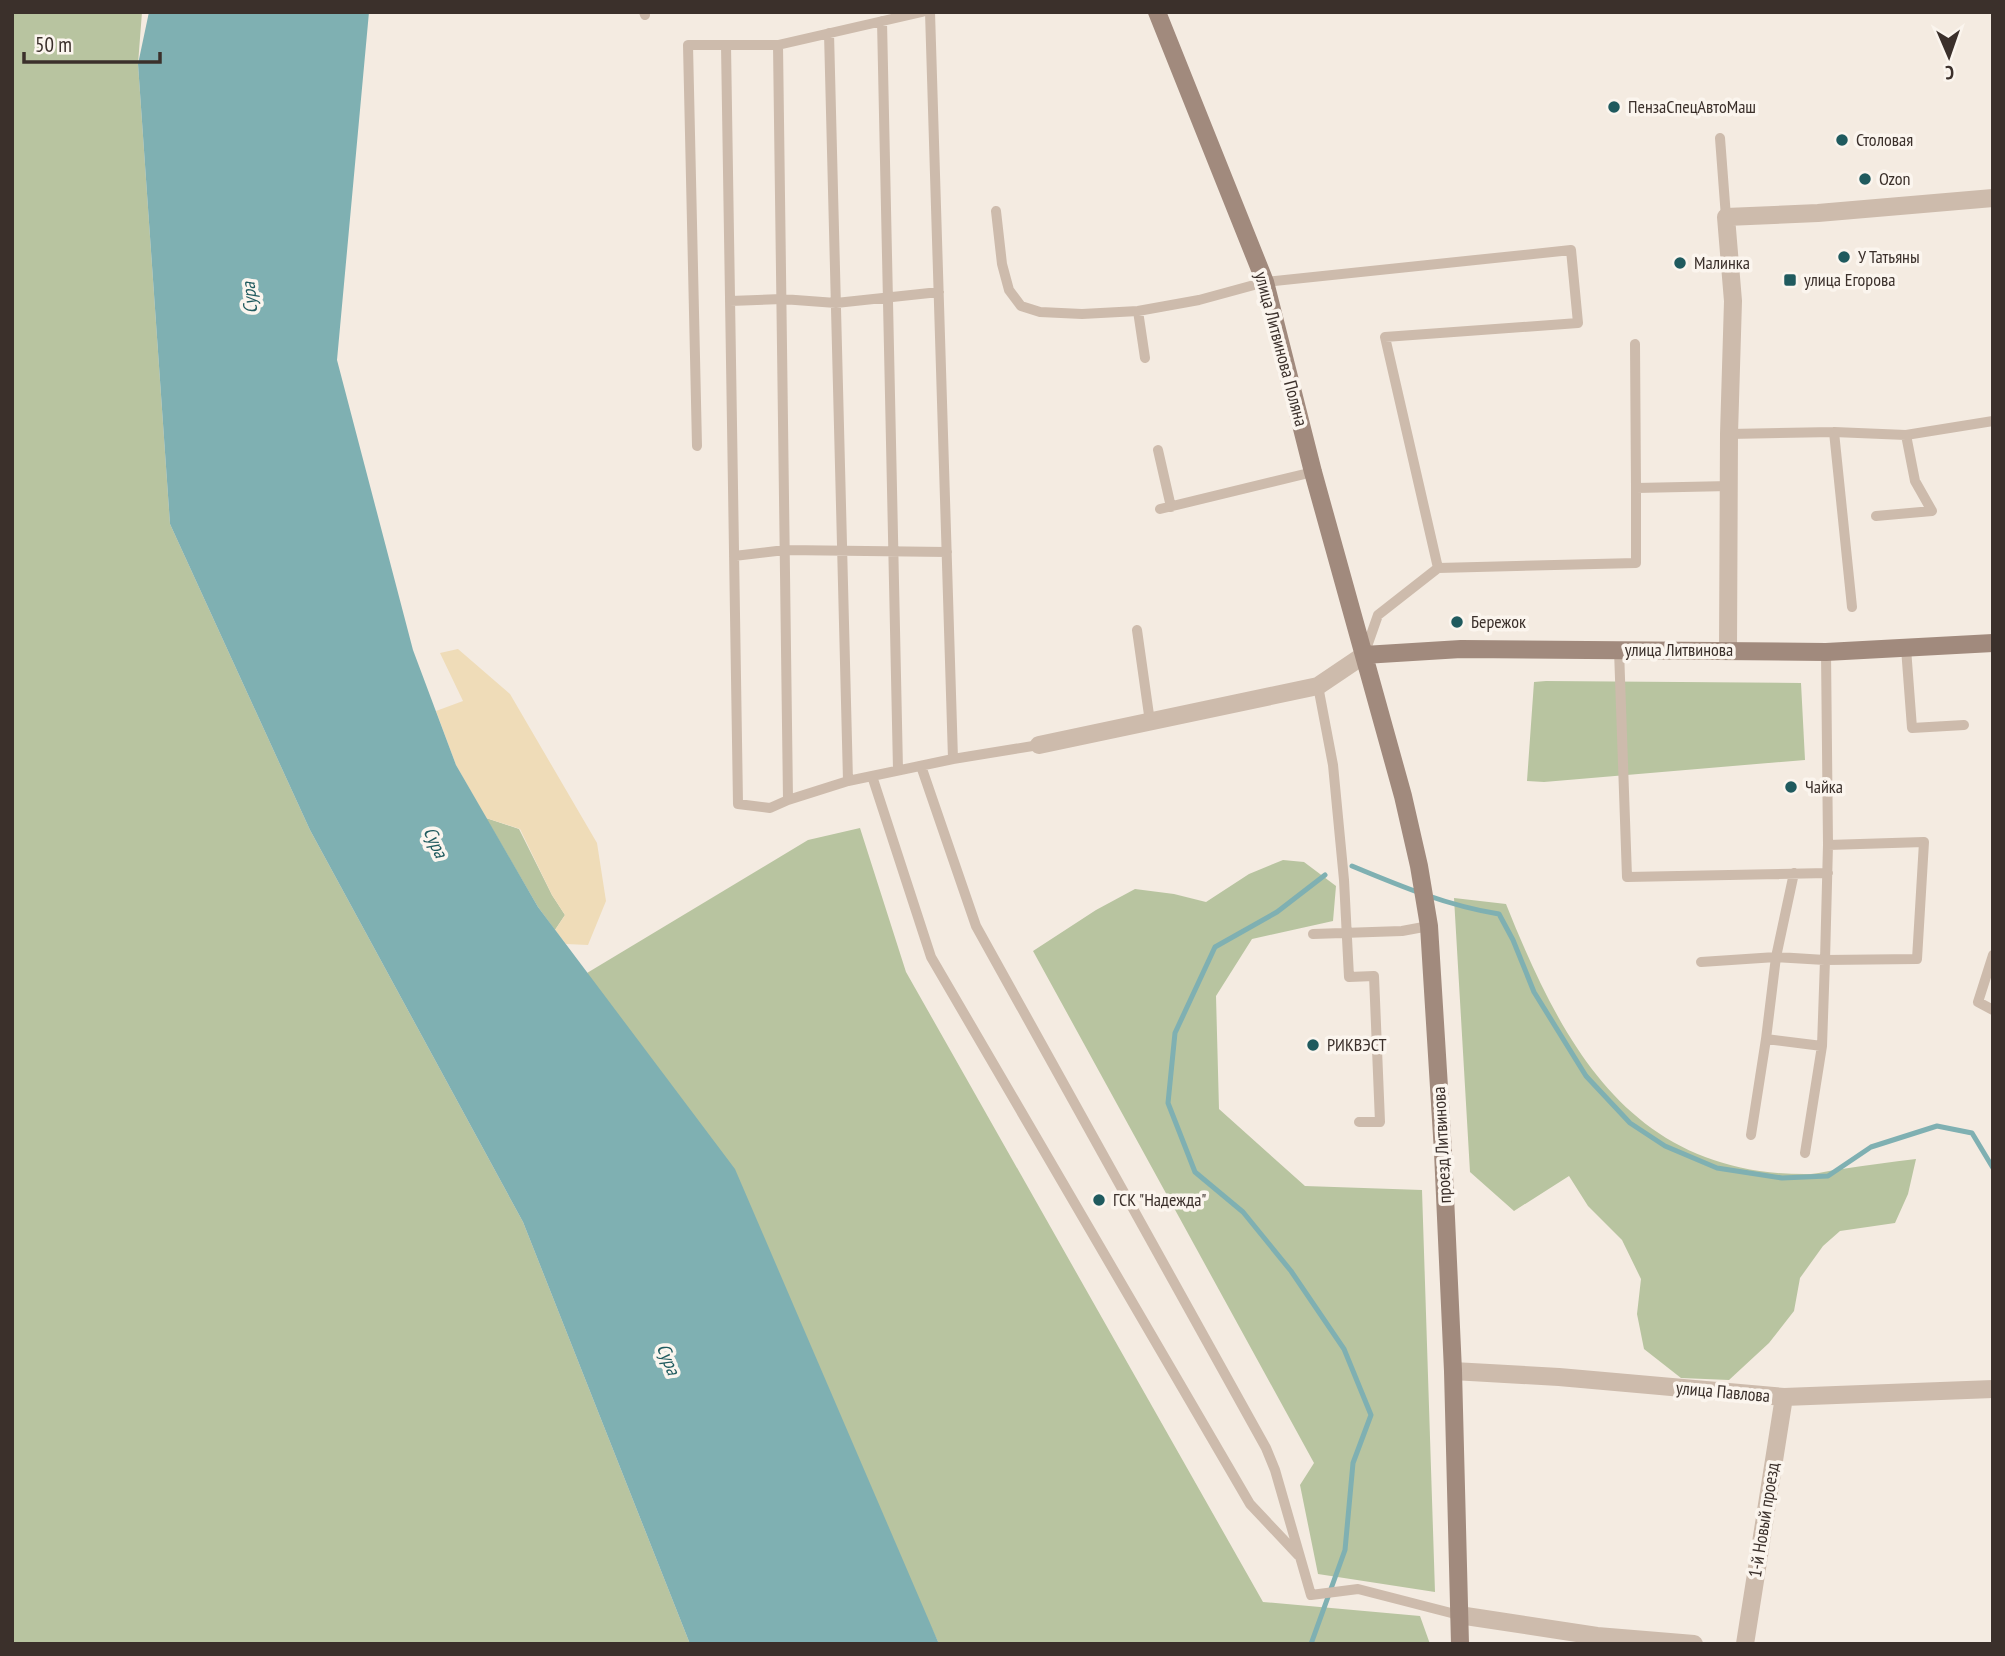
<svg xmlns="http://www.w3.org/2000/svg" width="2005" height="1656" font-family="'PT Sans Narrow',sans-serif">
  <rect width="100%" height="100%" fill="#f4ebe1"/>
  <path fill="#b8c4a0" d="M12,12H142L138,64L170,524L310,830L523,1222L690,1644H12Z
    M1546,681L1801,683L1805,760L1544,782L1527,781L1534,682Z
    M486,818L519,829L552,895L565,915L555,930L538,907Z
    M860,828L906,972L1263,1602L1420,1616L1430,1644H939L916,1595L587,973L808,840Z
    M1283,860L1304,862L1336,886L1333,921L1252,939L1216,996L1219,1109L1305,1186L1422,1190L1435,1592L1318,1574L1300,1485L1314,1463L1033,951L1096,910L1135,889L1174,894L1206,902L1249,874Z
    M1454,898L1506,904C1564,1049 1633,1177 1811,1174C1821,1173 1832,1170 1842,1169C1867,1165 1891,1162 1916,1159L1908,1194L1895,1223L1840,1231L1823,1246L1800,1278L1794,1311L1769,1343L1729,1380L1681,1378L1644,1349L1637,1314L1641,1279L1622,1240L1588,1206L1569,1176L1514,1211L1470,1172Z"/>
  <path fill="#efdcb8" d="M458,649L510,694L597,843L606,901L588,945L566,944L555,930L565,915L552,895L520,829L486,818L456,765L436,711L463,701L440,653Z"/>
  <path fill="#7fb0b2" d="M149,12H369L337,360L413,650L456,765L538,907L735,1169L939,1644H690L523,1222L310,830L170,524L138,64Z"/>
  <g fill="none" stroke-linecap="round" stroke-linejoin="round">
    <path stroke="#7fb0b2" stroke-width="5" d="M1352,866C1400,886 1448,906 1499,914L1513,940L1534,992L1586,1076L1630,1123L1665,1146L1717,1168L1782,1178L1828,1176L1871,1147L1937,1126L1972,1133L1993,1168
      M1311,1644L1345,1550L1353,1463L1371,1415L1344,1349L1291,1271L1243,1212L1195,1172L1168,1103L1175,1033L1215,947L1277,912L1325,875"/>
    <path stroke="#cdbbac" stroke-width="10" d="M644,12L645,15
      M930,12L953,759
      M882,21L898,770
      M829,33L848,781
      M726,45L738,804L770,808L788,800L848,781L953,759L1039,745
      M778,45L788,800
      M1720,138L1726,217
      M996,211L1002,264L1009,290L1021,306L1040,312L1082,314L1138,311L1199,300L1265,282L1571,250L1578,323L1385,337L1438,568
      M730,301L782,299L836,303L939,292
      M1138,311L1145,358
      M1635,344L1636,488
      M1729,434L1834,432
      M1906,435L1993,421
      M697,446L688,45H778L922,12
      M1158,450L1171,507
      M1160,509L1313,472
      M734,556L785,550L947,552
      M1852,607L1834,432L1906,435L1915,481L1932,511L1876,516
      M1137,630L1150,722
      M1906,648L1912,728L1964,725
      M1619,650L1627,877L1828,873
      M1365,652L1378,615L1438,568L1636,563V488L1730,486
      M1826,652L1828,845L1924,842L1917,959L1825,960L1828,845
      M1318,686L1333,765L1344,880L1349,977L1374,976L1380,1122H1359
      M921,766L976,926L1266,1448L1275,1470L1311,1595L1358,1589L1459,1615
      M872,776L931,957L1250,1504L1298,1555
      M1794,873L1776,957L1766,1039L1822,1046L1805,1153
      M1313,934L1402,931L1429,926
      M1993,955L1978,1002L1993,1010
      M1701,962L1776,957L1825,960L1822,1046
      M1751,1135L1766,1039"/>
    <path stroke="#cdbbac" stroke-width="18" d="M1728,651L1729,434L1733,301L1726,217L1818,213L1993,198
      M1039,745L1318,686L1364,655
      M1453,1371L1559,1377L1784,1397L1993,1389
      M1459,1615L1597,1636L1694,1644
      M1745,1644L1784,1397"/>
    <path stroke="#a18a7d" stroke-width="18" d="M1157,12L1265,282L1313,472L1403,796L1419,866L1429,926L1443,1152L1453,1371L1460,1644
      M1364,655L1461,649L1826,652L1993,643"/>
  </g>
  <g fill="#1f5a5e" stroke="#fbf5ee" stroke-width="2.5">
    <circle cx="1614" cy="107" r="7"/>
    <circle cx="1842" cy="140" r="7"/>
    <circle cx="1865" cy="179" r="7"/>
    <circle cx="1844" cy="257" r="7"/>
    <circle cx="1680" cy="263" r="7"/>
    <rect x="1783" y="273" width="14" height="14" rx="3.5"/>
    <circle cx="1457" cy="622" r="7"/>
    <circle cx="1791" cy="787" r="7"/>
    <circle cx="1313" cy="1045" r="7"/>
    <circle cx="1099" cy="1200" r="7"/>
  </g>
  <g text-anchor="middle" stroke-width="7" stroke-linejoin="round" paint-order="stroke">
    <g font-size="18" fill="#3b302b" stroke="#fbf5ee" text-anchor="start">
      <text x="1628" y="113">ПензаСпецАвтоМаш</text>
      <text x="1856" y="146">Столовая</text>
      <text x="1879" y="185">Ozon</text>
      <text x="1858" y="263">У Татьяны</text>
      <text x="1694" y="269">Малинка</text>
      <text x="1804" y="286">улица Егорова</text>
      <text x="1471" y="628">Бережок</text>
      <text x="1805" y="793">Чайка</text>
      <text x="1327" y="1051">РИКВЭСТ</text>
      <text x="1113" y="1206">ГСК "Надежда"</text>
    </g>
    <g font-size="18" fill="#3b302b" stroke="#fbf5ee">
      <text transform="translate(1281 349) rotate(75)" y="6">улица Литвинова Поляна</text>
      <text x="1679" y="656">улица Литвинова</text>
      <text transform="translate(1442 1145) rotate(-93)" y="6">проезд Литвинова</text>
      <text transform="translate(1723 1392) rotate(5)" y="6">улица Павлова</text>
      <text transform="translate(1764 1520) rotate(-81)" y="6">1-й Новый проезд</text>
    </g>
    <g font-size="19" font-style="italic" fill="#1f5a5e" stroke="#fbf5ee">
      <text transform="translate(249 298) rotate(-95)" y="7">Сура</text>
      <text transform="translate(436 842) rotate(65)" y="7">Сура</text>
      <text transform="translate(669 1359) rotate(68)" y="7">Сура</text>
    </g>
  </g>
  <rect width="2005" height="1656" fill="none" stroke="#3b302b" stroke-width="28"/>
  <g transform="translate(1949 56) rotate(178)" stroke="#fbf5ee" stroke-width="5" paint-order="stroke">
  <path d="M0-5L12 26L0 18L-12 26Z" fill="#3b302b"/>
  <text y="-10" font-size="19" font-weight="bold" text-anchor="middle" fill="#3b302b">С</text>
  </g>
  <path d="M24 52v10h136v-10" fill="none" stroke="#3b302b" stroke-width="3.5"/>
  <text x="35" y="52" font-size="21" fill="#3b302b" stroke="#fbf5ee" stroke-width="5" paint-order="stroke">50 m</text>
</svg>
